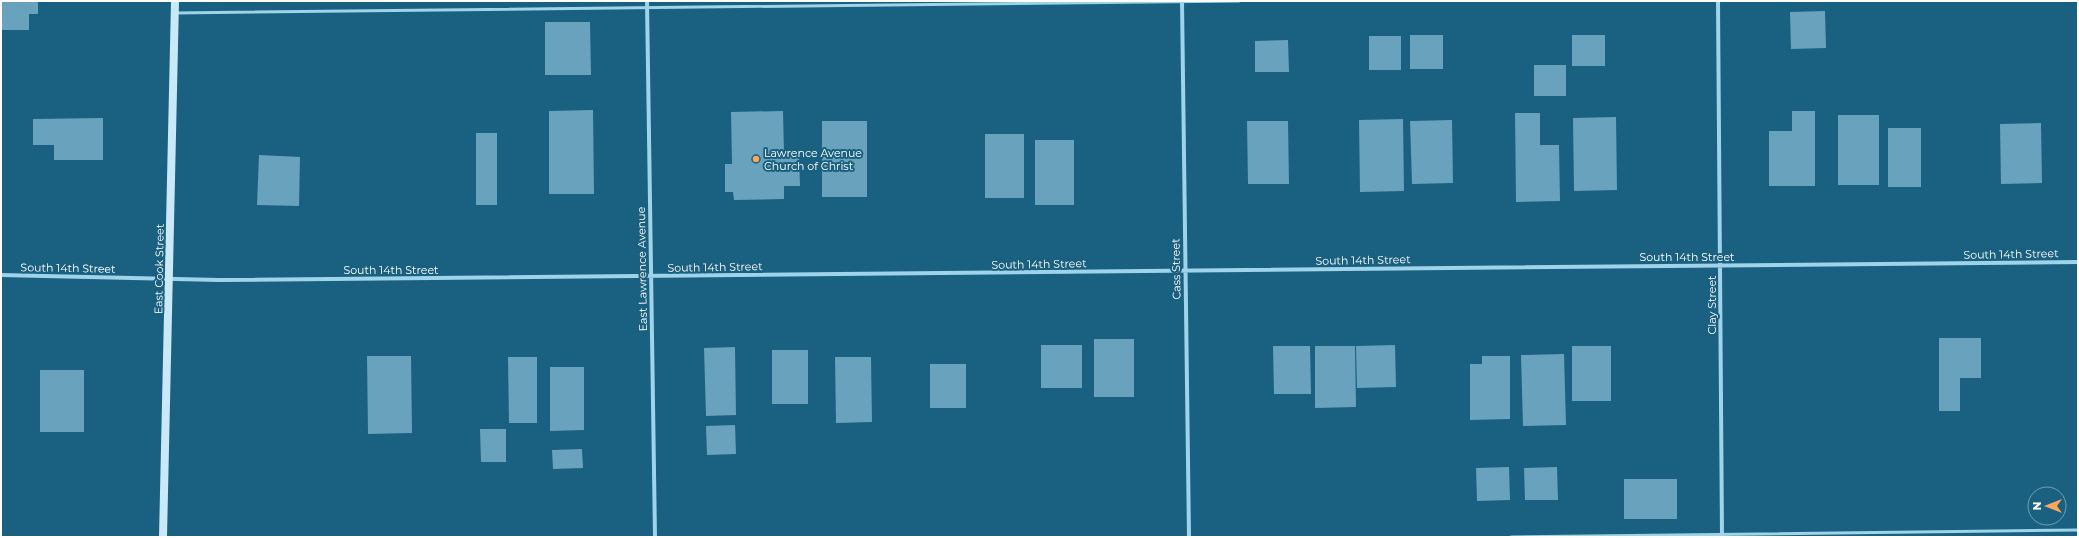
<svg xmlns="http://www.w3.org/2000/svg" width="2079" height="538" font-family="Montserrat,sans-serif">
  <rect width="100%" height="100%" fill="#1a6080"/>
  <path fill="#69a2bc" d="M1,1H38V14H29V30H1Z
    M1825,11L1826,48L1791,49L1790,12Z
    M545,22H590L591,75H545Z
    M1410,35H1443V69H1410Z
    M1572,35H1605V66H1572Z
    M1369,36H1401V70H1369Z
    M1288,40L1289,72H1255V41Z
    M1534,65H1566V96H1534Z
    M593,110L594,194H549V111Z
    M783,111L784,152L799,151L800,186H784V199L734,200L733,192H725V164H732L731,112Z
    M1792,111H1815V186H1769V131H1792Z
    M1515,113H1540V145H1559L1560,201L1516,202Z
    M1838,115H1879V185H1838Z
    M1616,117L1617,190L1574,191L1573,118Z
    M103,118V160H54V145H33V119Z
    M1403,119L1404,191L1360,192L1359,120Z
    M1452,120L1453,183L1412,184L1410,121Z
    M822,121H867V197H822Z
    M1247,121H1288L1289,184H1248Z
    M2041,123L2042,183L2001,184L2000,124Z
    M1888,128H1921V187H1888Z
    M476,133H497V205H476Z
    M985,134H1024V198H985Z
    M1035,140H1074V205H1035Z
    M259,155L300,157L299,206L257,205Z
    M1939,338H1981V378H1960V411H1939Z
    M1094,339H1134V397H1094Z
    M1041,345H1082V388H1041Z
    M1395,345L1396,387L1357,388L1356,346Z
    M1273,346H1310L1311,394H1274Z
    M1315,346H1355L1356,407L1315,408Z
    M1572,346H1611V401H1572Z
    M735,347L736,415L706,416L704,348Z
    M772,350H808V404H772Z
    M1564,354L1566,425L1523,426L1521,355Z
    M367,356H411L412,433L368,434Z
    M1482,356H1510V419L1470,420V364H1482Z
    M508,357H537V423H509Z
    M835,357H871L872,422L836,423Z
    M930,364H966V408H930Z
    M550,367H584V430L550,431Z
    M40,370H84V432H40Z
    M735,425L736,454L707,455L706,426Z
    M480,429H506V462H481Z
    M582,449L583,468L553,469L552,450Z
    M1509,467L1510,500L1477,501L1476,468Z
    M1557,467L1558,500H1525L1524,468Z
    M1624,479H1677V519H1624Z"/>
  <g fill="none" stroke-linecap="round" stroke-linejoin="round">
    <path stroke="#9ed3ea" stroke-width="3" d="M175,13L1239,1
      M1511,537L2078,530"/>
    <path stroke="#9ed3ea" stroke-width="4" d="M647,1L655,537
      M1182,1L1189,537
      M1718,1L1722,537
      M1,275L219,280L2078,262"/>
    <path stroke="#c9e8f8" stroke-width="8" d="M163,537L175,1"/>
  </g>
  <circle fill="#fca65a" stroke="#1a6080" stroke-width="1.5" cx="756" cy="159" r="4"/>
  <g text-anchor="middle" stroke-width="4" stroke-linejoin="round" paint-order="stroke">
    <g font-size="11" fill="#fff" stroke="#1a6080" text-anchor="start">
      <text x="764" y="157">Lawrence Avenue<tspan x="764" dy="13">Church of Christ</tspan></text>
    </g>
    <g font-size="11" fill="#fff" stroke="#1a6080">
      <text transform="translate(2011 254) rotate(-1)" y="4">South 14th Street</text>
      <text x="1687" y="261">South 14th Street</text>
      <text transform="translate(1363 260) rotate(-1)" y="4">South 14th Street</text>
      <text transform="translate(1039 264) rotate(-1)" y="4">South 14th Street</text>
      <text transform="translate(715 267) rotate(-1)" y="4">South 14th Street</text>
      <text transform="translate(68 268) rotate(1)" y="4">South 14th Street</text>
      <text transform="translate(159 269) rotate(-89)" y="4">East Cook Street</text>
      <text transform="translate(642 269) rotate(-91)" y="4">East Lawrence Avenue</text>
      <text transform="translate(1176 269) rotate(-91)" y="4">Cass Street</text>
      <text x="391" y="274">South 14th Street</text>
      <text transform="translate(1712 305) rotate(-90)" y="4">Clay Street</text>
    </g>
  </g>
  <rect width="2079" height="538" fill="none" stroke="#ffffff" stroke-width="4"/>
  <g transform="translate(2047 506) rotate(270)"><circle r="19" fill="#1a6080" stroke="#76a0b3"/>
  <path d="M0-3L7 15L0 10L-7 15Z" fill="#fca65a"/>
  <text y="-6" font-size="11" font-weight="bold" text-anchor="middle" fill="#ffffff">N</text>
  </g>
</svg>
